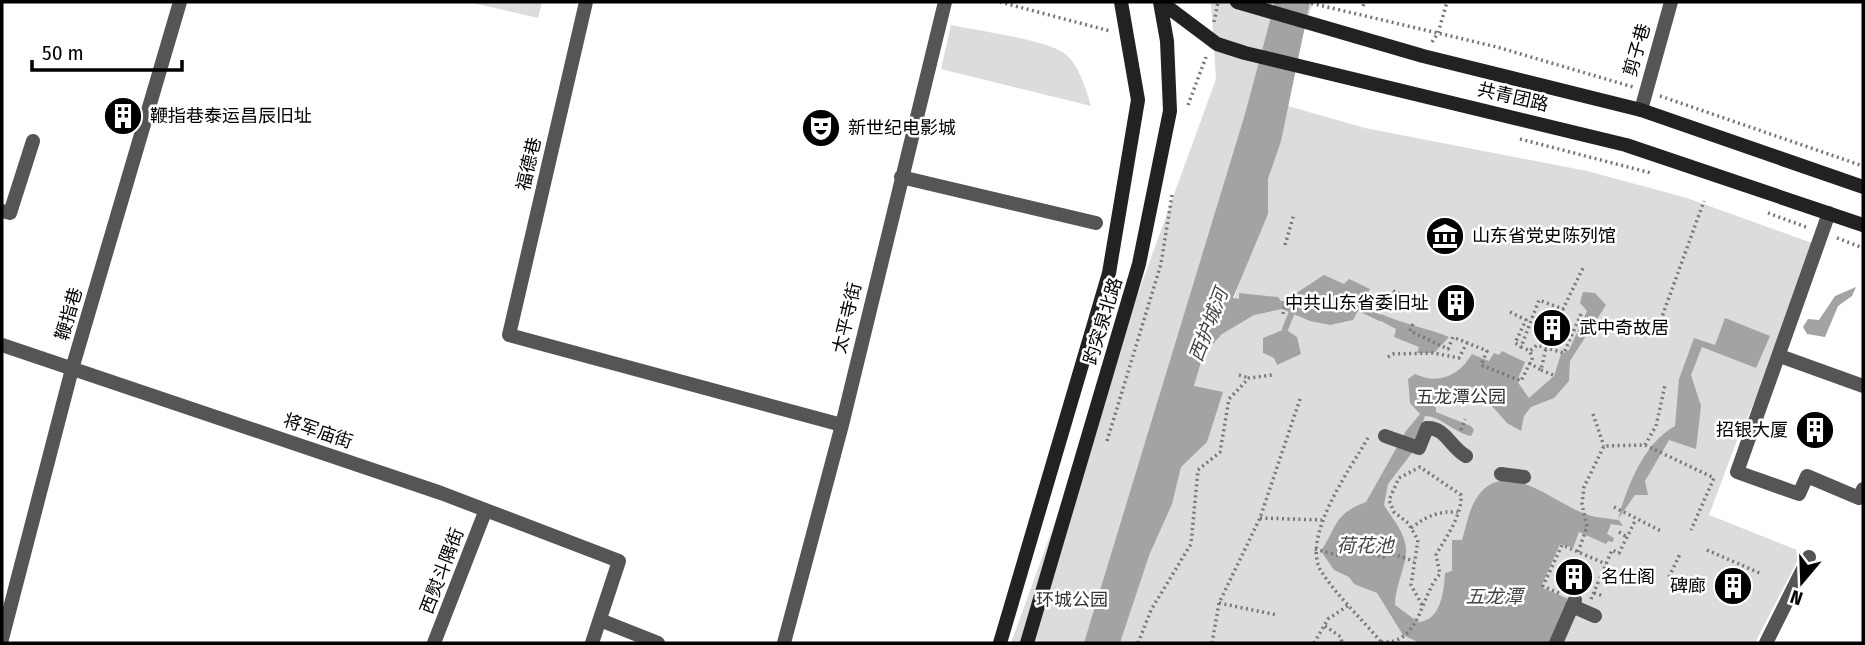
<svg xmlns="http://www.w3.org/2000/svg" width="1865" height="645" font-family="'Fira Sans Condensed','Noto Sans SC',sans-serif">
  <rect width="100%" height="100%" fill="#fff"/>
  <path fill="#dcdcdc" d="M469,2H542L538,18Z
    M1211,2H1313L1238,248L1104,643H1011L1216,79Z
    M951,25C978,31 1043,39 1064,53C1079,64 1086,89 1091,106L941,69Z
    M1288,106L1365,128L1587,171L1687,198L1815,244L1783,338L1738,438L1709,515L1802,552L1755,643H1120L1150,553L1198,371L1203,355L1222,334L1249,254L1268,214V179Z"/>
  <path fill="#a3a3a3" d="M1275,2H1310L1281,141L1268,179V214L1233,298L1239,299V293L1278,297L1281,301L1291,302L1298,292L1324,275L1344,284L1349,279L1370,289L1353,320L1330,325L1310,321L1282,309L1254,315L1222,334L1203,355L1194,386L1223,392L1207,442L1181,467L1172,504L1150,553L1120,643H1084L1245,114Z
    M1856,287L1852,296L1838,306L1825,337L1807,334L1803,327L1808,319L1819,320L1835,296Z
    M1583,292L1595,293L1606,305L1570,361L1569,381L1554,398L1531,407L1524,416L1521,431L1507,423L1476,388C1459,386 1448,386 1436,400V412L1471,426L1474,430L1471,436C1454,433 1441,416 1425,416L1411,454L1388,484L1384,505C1392,518 1406,534 1406,550C1407,565 1395,585 1395,605L1418,622C1441,621 1444,591 1445,573L1452,571V540H1462C1466,527 1469,510 1476,499C1501,458 1546,496 1576,510C1589,517 1603,518 1618,520C1627,486 1644,443 1675,426L1679,379L1694,338L1715,345L1725,318L1770,336L1756,368L1702,347L1691,375L1701,406L1696,449L1669,440L1645,481L1648,495H1635L1618,519L1623,526L1611,524L1607,534L1614,538L1613,542L1608,541L1606,544L1579,532L1573,548L1560,544L1541,587L1571,600L1552,643H1420L1403,635L1377,593L1354,584L1349,577L1334,570L1321,551C1338,525 1334,514 1366,502L1406,431L1420,414L1410,403L1408,379L1415,374C1438,385 1459,376 1472,354L1489,361L1494,353L1499,355L1502,351L1525,362L1517,381L1529,398L1554,376L1561,354L1569,350L1587,311L1580,303Z
    M1381,314C1403,324 1427,328 1449,337L1434,353H1417L1419,347L1394,337L1396,329L1379,320Z
    M1285,329L1297,337L1301,354L1277,365L1274,358L1263,353V338Z"/>
  <g fill="none" stroke-linecap="round" stroke-linejoin="round">
    <path stroke="#a3a3a3" stroke-width="6" d="M1359,308L1380,318
      M1285,329L1292,312"/>
    <path stroke="#777" stroke-width="3.5" stroke-dasharray="2 3.5" stroke-linecap="butt" d="M1000,2L1110,31
      M1306,2L1497,47L1633,87
      M1363,6L1365,2
      M1214,22L1218,2
      M1432,42L1438,33L1447,2
      M1660,96L1863,166
      M1188,105L1206,57
      M1520,139L1651,173
      M1768,213L1806,227
      M1837,238L1863,248
      M1285,245L1294,214
      M1393,291L1413,299
      M1510,312L1526,320L1515,343L1521,346
      M1283,314L1286,299
      M1581,314L1564,353L1537,345L1530,351L1521,347L1539,300L1563,309L1583,268
      M1413,324L1410,331L1448,349L1453,337L1487,351L1481,365L1521,381L1532,359L1530,351
      M1655,336L1704,201
      M1388,357L1393,354L1434,353L1459,358L1467,343
      M1529,363L1541,370L1546,348
      M1541,370L1553,375
      M1239,375L1249,378
      M1593,414L1604,446
      M1461,430L1465,419
      M1368,438C1350,469 1301,537 1321,571C1337,596 1362,619 1381,642
      M1107,441L1161,264L1172,195
      M1645,445L1656,426L1665,385
      M1614,507L1663,532
      M1260,518L1322,520
      M1411,528C1427,516 1438,511 1458,512
      M1619,532L1628,538
      M1315,549L1337,555L1352,548L1383,557L1389,553L1414,561
      M1707,550L1762,574
      M1578,552L1587,527L1582,504L1584,487L1604,446L1645,445L1714,478L1691,530
      M1669,577L1680,554
      M1559,593L1543,586L1562,545L1606,564
      M1594,593L1604,596
      M1591,599L1612,550L1619,553L1636,519
      M1219,603L1277,615
      M1325,626L1341,637L1342,643
      M1381,642C1421,645 1420,595 1440,574L1436,555C1446,537 1462,516 1461,495L1420,467L1399,478L1389,500L1394,512L1408,523L1418,540L1411,585L1422,605
      M1138,643L1151,610L1191,544L1198,470L1220,452L1229,399L1249,378L1272,375
      M1212,643L1219,603L1260,518L1300,399
      M1314,643L1328,619L1349,605"/>
    <path stroke="#555" stroke-width="14" d="M1385,436L1419,448L1427,428C1445,427 1451,448 1466,456
      M1501,474L1524,477
      M1572,606L1595,616
      M1556,643L1575,600"/>
    <path stroke="#555" stroke-width="14" d="M586,2L509,335L842,425
      M1641,110L1671,2
      M901,177L1096,223
      M2,211L10,213L33,141
      M1829,213L1737,472L1799,494L1807,476L1859,498L1863,489
      M2,345L441,493L619,561L592,643
      M1780,356L1863,386
      M600,620L658,643
      M2,639L72,369L180,2
      M434,643L485,512
      M784,643L842,425L945,2
      M1766,643L1809,557"/>
    <path stroke="#222" stroke-width="14" d="M1161,2L1217,44L1245,53L1626,145L1863,225
      M1237,2L1423,56L1641,110L1863,187
      M1000,643L1109,273L1138,100L1121,2
      M1027,643L1139,264L1170,111L1167,41L1160,2"/>
  </g>
  <defs>
    <g id="building-disc" transform="scale(2.0125)"><circle r="9.5" fill="#000" stroke="#fff"/><path d="M-4-6H4V6H1V3H-1V6H-4ZM-2.5-4.3h1.7v1.8h-1.7ZM.8-4.3h1.7v1.8H.8ZM-2.5-1h1.7V.8h-1.7ZM.8-1h1.7V.8H.8Z" fill="#fff"/></g>
    <g id="theatre-disc" transform="scale(2.0125)"><circle r="9.5" fill="#000" stroke="#fff"/><path d="M-5-5.5Q0-4 5-5.5V0Q5 5 0 6Q-5 5-5 0ZM-3.3-2.5H-1v1.5H-3.3ZM1-2.5H3.3v1.5H1ZM-2.8 1Q0 5.5 2.8 1Z" fill="#fff"/></g>
    <g id="museum-disc" transform="scale(2.0125)"><circle r="9.5" fill="#000" stroke="#fff"/><path d="M0-6L6-3V-2H-6V-3ZM-5-1h2V3h-2ZM-1-1h2V3h-2ZM3-1h2V3H3ZM-6 4H6V6H-6Z" fill="#fff"/></g>
  </defs>
  <g fill-rule="evenodd">
    <use href="#building-disc" x="123" y="116"/>
    <use href="#theatre-disc" x="821" y="128"/>
    <use href="#museum-disc" x="1445" y="236"/>
    <use href="#building-disc" x="1456" y="303"/>
    <use href="#building-disc" x="1552" y="328"/>
    <use href="#building-disc" x="1815" y="430"/>
    <use href="#building-disc" x="1574" y="577"/>
    <use href="#building-disc" x="1733" y="586"/>
  </g>
  <g text-anchor="middle" stroke-width="5" stroke-linejoin="round" paint-order="stroke">
    <g font-size="18" fill="#000" stroke="#fff">
      <text transform="translate(1637 50) rotate(-74)" y="6">剪子巷</text>
      <text transform="translate(1513 97) rotate(13)" y="6">共青团路</text>
      <text transform="translate(529 164) rotate(-77)" y="6">福德巷</text>
      <text transform="translate(69 314) rotate(-74)" y="6">鞭指巷</text>
      <text transform="translate(847 318) rotate(-77)" y="6">太平寺街</text>
      <text transform="translate(1103 321) rotate(-73)" y="6">趵突泉北路</text>
      <text transform="translate(318 431) rotate(19)" y="6">将军庙街</text>
      <text transform="translate(442 571) rotate(-69)" y="6">西熨斗隅街</text>
    </g>
    <g font-size="18" fill="#000" stroke="#fff" text-anchor="start">
      <text x="150" y="122">鞭指巷泰运昌辰旧址</text>
      <text x="848" y="134">新世纪电影城</text>
      <text x="1472" y="242">山东省党史陈列馆</text>
      <text x="1429" y="309" text-anchor="end">中共山东省委旧址</text>
      <text x="1579" y="334">武中奇故居</text>
      <text x="1788" y="436" text-anchor="end">招银大厦</text>
      <text x="1601" y="583">名仕阁</text>
      <text x="1706" y="592" text-anchor="end">碑廊</text>
    </g>
    <g font-size="18" fill="#333" stroke="#fff">
      <text x="1461" y="403">五龙潭公园</text>
      <text x="1072" y="606">环城公园</text>
    </g>
    <g font-size="19" font-style="italic" fill="#444" stroke="#fff">
      <text transform="translate(1208 325) rotate(-69)" y="7">西护城河</text>
      <text x="1365" y="552">荷花池</text>
      <text x="1494" y="603">五龙潭</text>
    </g>
  </g>
  <rect width="1865" height="645" fill="none" stroke="#000000" stroke-width="7"/>
  <g transform="translate(1802 582) rotate(199)" stroke="#ffffff" stroke-width="5" paint-order="stroke">
  <path d="M0-5L12 26L0 18L-12 26Z" fill="#000000"/>
  <text y="-10" font-size="19" font-weight="bold" text-anchor="middle" fill="#000000">N</text>
  </g>
  <path d="M32 60v10h150v-10" fill="none" stroke="#000000" stroke-width="3.5"/>
  <text x="42" y="60" font-size="21" fill="#000000" stroke="#ffffff" stroke-width="5" paint-order="stroke">50 m</text>
</svg>
